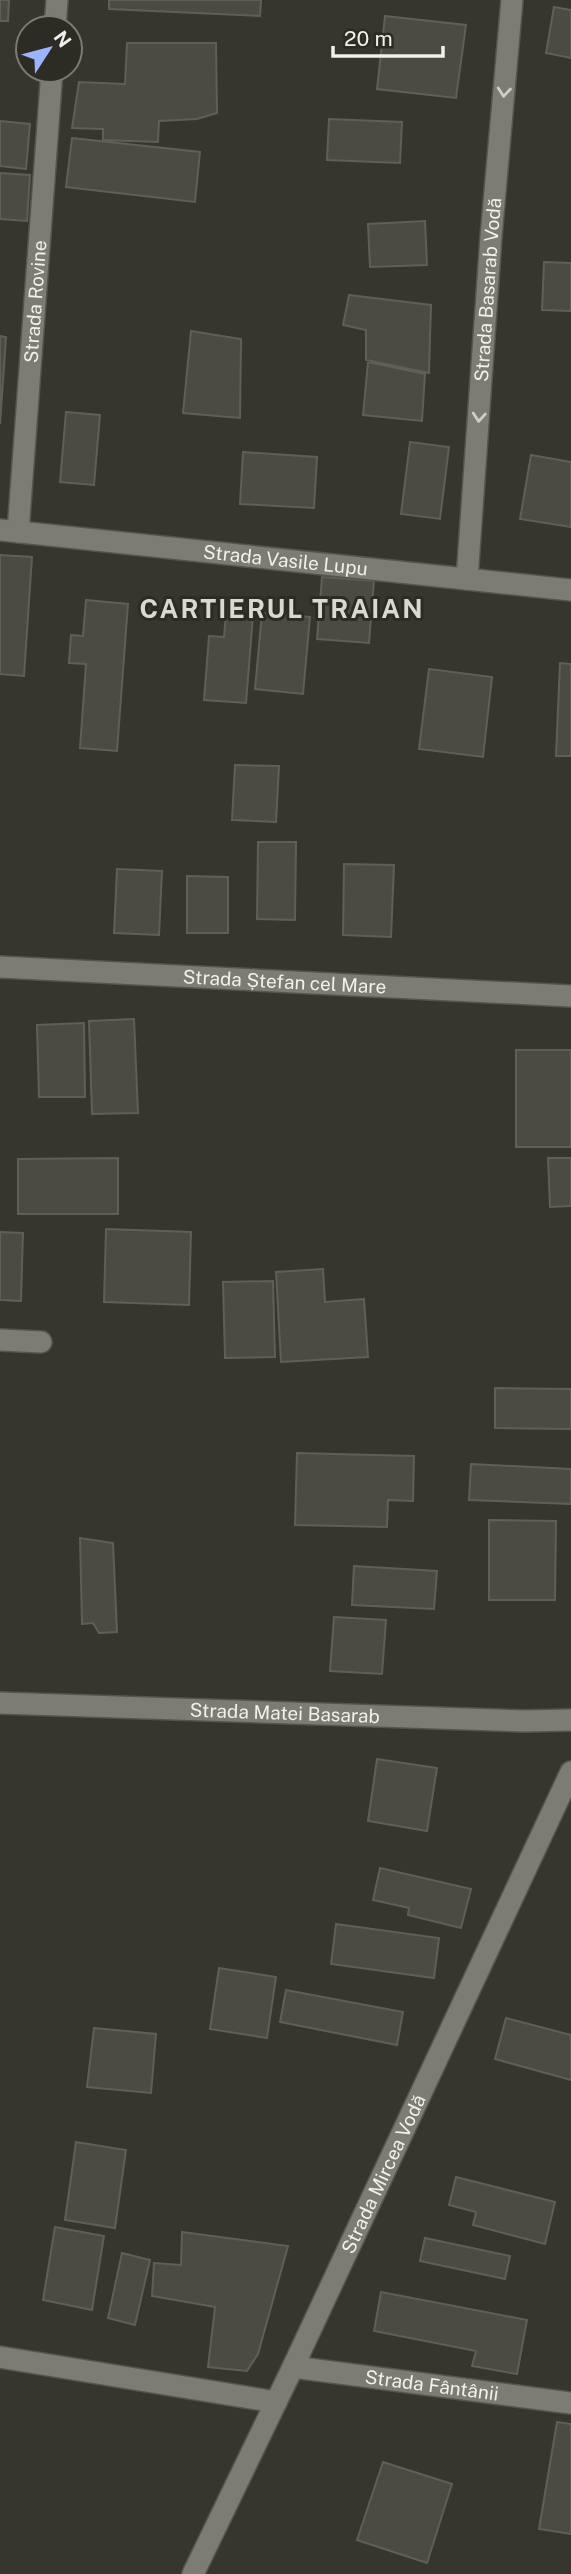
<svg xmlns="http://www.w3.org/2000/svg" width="571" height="2574" font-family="'Public Sans',sans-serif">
  <rect width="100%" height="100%" fill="#36352e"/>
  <path fill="#4c4b43" stroke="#605f57" stroke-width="2" d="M0,0H9L8,21H0Z
    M109,0H261L260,16L109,9Z
    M554,7L571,10V58L546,53Z
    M385,16L466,25L456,98L377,89Z
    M127,43H216L217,113L197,119L159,121L158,142L103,140V129L72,128L79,82L125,84Z
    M329,119L402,122L400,163L327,160Z
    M0,121L30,124L26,169L0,166Z
    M72,138L200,152L195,202L66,187Z
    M0,173L30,175L27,221L0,219Z
    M425,221L427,265L370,267L368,224Z
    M544,262L571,263V311L542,310Z
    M349,295L431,305L429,373L366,360V330L343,325Z
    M191,331L241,339L240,418L183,413Z
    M0,336L6,337L0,424Z
    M368,362L425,374L422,421L363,415Z
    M66,412L100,415L94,485L60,482Z
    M410,442L449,447L440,519L401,514Z
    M243,452L317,457L314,508L240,504Z
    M531,455L571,462V527L520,519Z
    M0,555L32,557L24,676L0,674Z
    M322,577L374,581L369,643L317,639Z
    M86,600L128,604L117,751L80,748L86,664L69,663L71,635L83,636Z
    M226,612L253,615L246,703L204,700L209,636L224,637Z
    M262,613L310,617L303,694L255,689Z
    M560,663L571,664V756H556Z
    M429,669L492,677L483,757L419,749Z
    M235,765L279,766L276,822L232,820Z
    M258,842H296L295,920L257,919Z
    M344,864L394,865L391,937L343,935Z
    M117,869L162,871L159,935L114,933Z
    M187,876L228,877V933H187Z
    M134,1019L138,1113L92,1114L89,1021Z
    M84,1023L85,1097H39L37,1025Z
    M516,1050H571V1147H516Z
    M118,1158V1214H18V1159Z
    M548,1158H571V1206L550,1207Z
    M106,1229L191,1232L189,1305L104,1302Z
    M0,1232L23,1233L21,1301L0,1300Z
    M323,1269L325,1302L364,1299L368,1357L281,1362L276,1272Z
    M273,1281L275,1357L225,1358L223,1282Z
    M495,1388L571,1389V1429L495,1428Z
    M297,1453L414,1456L413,1501L388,1500L387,1527L295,1525Z
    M471,1464L571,1469V1504L469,1500Z
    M489,1520L556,1521L555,1600H489Z
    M80,1538L113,1543L117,1632L99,1633L93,1623L82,1624Z
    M354,1566L437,1571L434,1609L352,1605Z
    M334,1617L386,1620L382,1674L330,1671Z
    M377,1759L437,1768L427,1831L368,1821Z
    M380,1868L471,1889L461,1928L408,1915L409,1908L373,1900Z
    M336,1924L439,1938L434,1978L331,1964Z
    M219,1968L276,1977L267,2038L210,2029Z
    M286,1990L403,2012L397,2045L280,2022Z
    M506,2018L571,2035V2080L495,2059Z
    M94,2028L156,2034L151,2093L87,2087Z
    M76,2142L126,2150L115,2228L65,2220Z
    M456,2177L555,2202L545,2244L473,2225L476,2212L449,2205Z
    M55,2227L104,2236L92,2310L43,2300Z
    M182,2232L288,2246L258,2354L247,2371L208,2367L215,2307L152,2296L154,2263L181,2265Z
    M425,2238L510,2256L505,2279L420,2261Z
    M122,2253L150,2260L135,2325L108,2318Z
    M381,2292L527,2320L517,2374L472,2366L476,2351L374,2331Z
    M557,2422L571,2424V2534L539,2529Z
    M383,2462L452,2484L427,2563L357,2540Z"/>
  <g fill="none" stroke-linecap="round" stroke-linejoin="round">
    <g stroke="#55544e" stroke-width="24">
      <g id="minor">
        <path d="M55,28L57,0"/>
        <path id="s1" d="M0,530L571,590"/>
        <path id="s2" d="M18,532L52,70"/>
        <path id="s3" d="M467,579L491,237L512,0"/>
        <path id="s4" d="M0,967L571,996"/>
        <path d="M0,1340L41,1342"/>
        <path id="s5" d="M0,1703L525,1721L571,1720"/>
        <path d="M0,2357L276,2402"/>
        <path id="s6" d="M293,2367L571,2403"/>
        <path id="s7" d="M193,2574L293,2367L571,1772"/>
      </g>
    </g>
    <use href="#minor" stroke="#7d7c73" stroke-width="21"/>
  </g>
  <defs><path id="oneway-chevron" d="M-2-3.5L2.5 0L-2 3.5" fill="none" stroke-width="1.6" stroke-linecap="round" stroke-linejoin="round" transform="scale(1.75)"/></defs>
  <g stroke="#cecdc8">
    <use href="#oneway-chevron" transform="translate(504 92) rotate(95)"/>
    <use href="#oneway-chevron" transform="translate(479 417) rotate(94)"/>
  </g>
  <g text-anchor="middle" stroke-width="6" stroke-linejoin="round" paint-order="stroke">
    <g font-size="19" fill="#f1f0ec" stroke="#2c2b24">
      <text dy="7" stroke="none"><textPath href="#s3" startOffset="290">Strada Basarab Vodă</textPath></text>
      <text dy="7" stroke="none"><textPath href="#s2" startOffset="231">Strada Rovine</textPath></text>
      <text dy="7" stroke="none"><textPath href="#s1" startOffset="287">Strada Vasile Lupu</textPath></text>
      <text dy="7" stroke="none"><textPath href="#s4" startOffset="285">Strada Ștefan cel Mare</textPath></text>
      <text dy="7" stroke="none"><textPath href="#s5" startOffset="285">Strada Matei Basarab</textPath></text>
      <text dy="7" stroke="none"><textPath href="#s7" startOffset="443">Strada Mircea Vodă</textPath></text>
      <text dy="7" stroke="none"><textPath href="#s6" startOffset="140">Strada Fântânii</textPath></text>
    </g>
    <g font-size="26" font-weight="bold" letter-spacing="2" fill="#dad9d0" stroke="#2c2b24">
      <text x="282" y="618">CARTIERUL TRAIAN</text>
    </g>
  </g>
  <g transform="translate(49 49) rotate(54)"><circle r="33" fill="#2c2b24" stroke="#7b7a74" stroke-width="2"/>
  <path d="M0-5L12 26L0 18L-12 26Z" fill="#9db4fd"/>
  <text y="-10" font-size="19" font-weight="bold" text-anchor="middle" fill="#f1f0ec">N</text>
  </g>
  <path d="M333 46v10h110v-10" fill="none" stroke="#f1f0ec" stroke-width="3.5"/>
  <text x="344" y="46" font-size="21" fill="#f1f0ec" stroke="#2c2b24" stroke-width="5" paint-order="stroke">20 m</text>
</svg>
